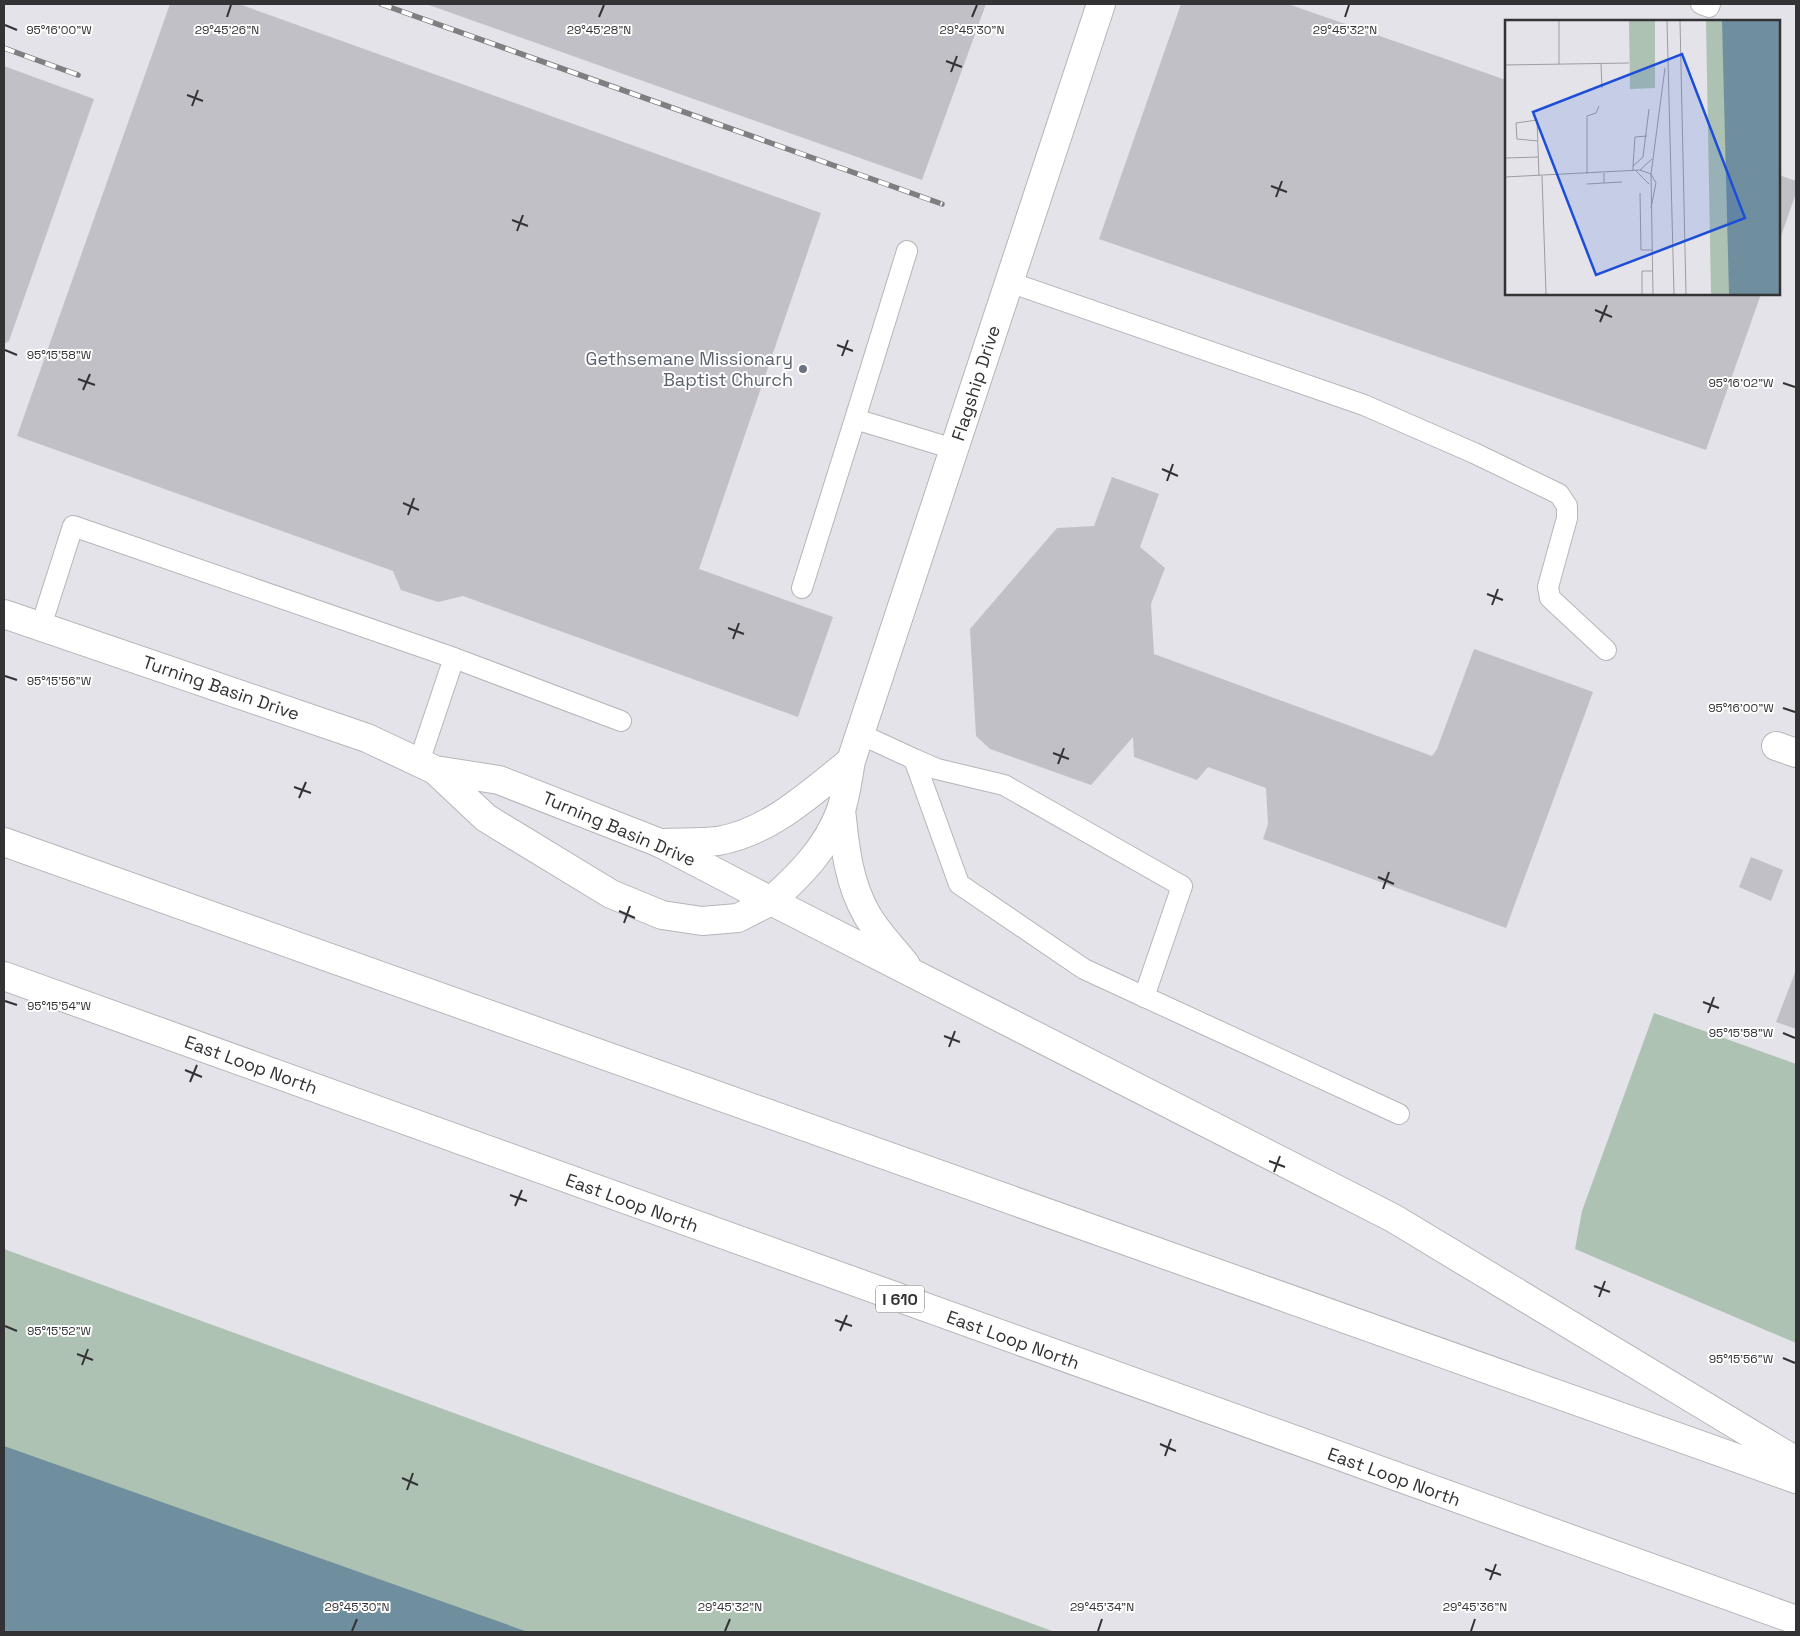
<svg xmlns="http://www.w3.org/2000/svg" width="1800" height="1636" font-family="'Space Grotesk',sans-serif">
  <rect width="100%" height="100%" fill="#e4e3e9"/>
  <path fill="#adc2b2" d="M1654,1013L1796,1064V1343L1575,1249L1582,1211Z
    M4,1249L1055,1632H4Z"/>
  <path fill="#6f8f9e" d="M4,1446L528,1632H4Z"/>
  <path fill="#c1c0c6" d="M170,4H239L821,213L699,569L833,617L798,717L463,596L438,602L401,590L393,571L17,436Z
    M426,4H986L922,180Z
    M1181,4H1288L1506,80V294H1761L1706,450L1099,239Z
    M4,66L94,99L9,341L4,344Z
    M1779,175L1796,181V193L1779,242Z
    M1112,477L1159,494L1140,547L1165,568L1151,604L1154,654L1432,756L1437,749L1474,649L1593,692L1506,928L1263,839L1268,824L1266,788L1208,767L1197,780L1134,757L1133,737L1091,785L990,749L976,736L970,629L1057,528L1094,526Z
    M1751,857L1783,870L1771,901L1739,887Z
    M1796,970V1029L1776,1022Z"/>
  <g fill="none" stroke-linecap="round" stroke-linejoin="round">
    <g stroke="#b5b5ba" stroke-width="22">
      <path id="service" d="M1701,4L1709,7L1710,4
        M907,251L855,419L954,449
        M1009,282L1364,405L1474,453L1559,494L1567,506V518L1548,587L1550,598L1606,650
        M802,588L855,419
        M41,626L73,526L454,658L621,721
        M860,734L914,759L959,884L1084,969L1399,1114
        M914,759L937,769L1004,785L1182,886L1144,997
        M419,762L454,658"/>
    </g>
    <g stroke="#b5b5ba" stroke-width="30">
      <path id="minor" d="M1776,746L1796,753
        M660,843C679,842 699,843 718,841C770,832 811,793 851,761
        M771,901C800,875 827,848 841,810C846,795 848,777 851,761L1101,4"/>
    </g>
    <g stroke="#b5b5ba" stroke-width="30">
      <path id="tertiary" d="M4,614L367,738L435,770L499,780L660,843L771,901
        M435,770L486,818L611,894L662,915L702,921L738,918L771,901"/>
    </g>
    <g stroke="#b5b5ba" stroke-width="30">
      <path id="motorway" d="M841,810C845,846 848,881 866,913C876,932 893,948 906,965
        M4,842L1796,1479
        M771,901L1393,1218L1796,1461
        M4,976L1796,1620"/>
    </g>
    <use href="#service" stroke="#fff" stroke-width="20"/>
    <use href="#minor" stroke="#fff" stroke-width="28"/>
    <use href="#tertiary" stroke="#fff" stroke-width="28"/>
    <use href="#motorway" stroke="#fff" stroke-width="28"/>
    <g stroke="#7f7f82" stroke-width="5.5">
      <path id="rail" d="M381,4L942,204
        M4,48L78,75"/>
    </g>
    <use href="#rail" stroke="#fff" stroke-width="4" stroke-dasharray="11" stroke-linecap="butt"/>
  </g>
  <path fill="none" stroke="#333335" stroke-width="2" d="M227,17L231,5M599,17L604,5M972,17L977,5M1345,17L1349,5M5,25L17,30M946,61L962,67M951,72L957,56M187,95L203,101M192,106L198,90M1271,186L1287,192M1276,197L1282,181M512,220L528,226M517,231L523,215M1595,310L1612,317M1600,322L1607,305M837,345L853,351M5,350L17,355M842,356L848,340M78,379L95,385M1783,383L1795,387M83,390L90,374M1162,469L1178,476M1167,481L1173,464M403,503L419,510M408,515L414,498M1487,594L1503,600M1492,605L1498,589M728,628L744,634M733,639L739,623M5,676L17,680M1783,708L1795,712M1053,753L1069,759M1058,764L1064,748M294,787L311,793M299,798L306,782M1378,877L1394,884M1383,889L1389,872M619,911L635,918M624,923L630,906M5,1001L17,1005M1703,1002L1719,1008M1708,1013L1714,997M1783,1033L1795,1038M944,1036L960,1042M949,1047L955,1031M185,1070L202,1077M190,1082L197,1065M1269,1161L1285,1167M1274,1172L1280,1156M510,1195L527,1201M515,1206L522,1190M1594,1286L1610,1292M1599,1297L1605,1281M835,1320L852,1326M5,1326L17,1331M840,1331L847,1315M77,1354L93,1360M1783,1358L1795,1363M82,1365L88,1349M1160,1444L1176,1451M1165,1456L1171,1439M402,1478L418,1485M407,1490L413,1473M1485,1569L1501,1575M1490,1580L1496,1564M352,1631L357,1619M725,1631L730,1619M1098,1631L1102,1619M1471,1631L1475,1619"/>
  <circle fill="#6b7280" stroke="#fff" stroke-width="2" cx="803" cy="369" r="5"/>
  <g text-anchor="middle" stroke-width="4" stroke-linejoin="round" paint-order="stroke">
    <rect fill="#fff" stroke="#707072" stroke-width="1" x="876" y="1285.5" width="48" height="27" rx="4"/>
    <g font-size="16" font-weight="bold" fill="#333335">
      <text x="900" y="1305">I 610</text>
    </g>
    <g font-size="18" fill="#5b616d" stroke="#fff" text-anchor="end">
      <text x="793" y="365">Gethsemane Missionary<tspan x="793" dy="21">Baptist Church</tspan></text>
    </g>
    <g font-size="18" fill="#333335" stroke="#fff">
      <text transform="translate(976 383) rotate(-72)" y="6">Flagship Drive</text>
      <text transform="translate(221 688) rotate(19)" y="6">Turning Basin Drive</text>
      <text transform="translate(619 829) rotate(23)" y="6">Turning Basin Drive</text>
      <text transform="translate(251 1065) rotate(20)" y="6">East Loop North</text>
      <text transform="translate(632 1203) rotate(20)" y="6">East Loop North</text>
      <text transform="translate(1013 1340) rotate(20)" y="6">East Loop North</text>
      <text transform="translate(1394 1477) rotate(20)" y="6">East Loop North</text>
    </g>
  </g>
  <g transform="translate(1505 20)">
    <rect width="275" height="275" fill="#e4e3e9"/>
    <path d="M124,1H150V68L125,69ZM201,1H275V274H206Z" fill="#adc2b2"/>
    <path d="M217,1H275V274H224Z" fill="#6f8f9e"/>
    <path fill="none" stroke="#9d9da1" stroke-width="1" d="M54,1V44M162,1L169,274M175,1L181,274M96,44L97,68M0,45L124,43M33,121L12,119L11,103L32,100L34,156M1,138L33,137M128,146L130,117L142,116M135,150L147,139M128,151V146L138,137L144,89M131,151L144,164M82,154V96L91,93L94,86M146,154L148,274M146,154L151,163L146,188M146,154L160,48M37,156L41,274M0,157L135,150L146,154M99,163L117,162M82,164L99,163V153M135,173L136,230H147M137,274V251H147"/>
    <path fill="#1d4ed8" fill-opacity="0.15" stroke="#1d4ed8" stroke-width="2.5" d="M177,34L240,198L91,255L28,92Z"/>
    <rect width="275" height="275" fill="none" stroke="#333335" stroke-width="2.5"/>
  </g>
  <g font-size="12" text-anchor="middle" fill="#333335" stroke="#fff" stroke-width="4" stroke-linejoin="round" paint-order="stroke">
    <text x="972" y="34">29°45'30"N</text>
    <text x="1345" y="34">29°45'32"N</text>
    <text x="227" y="34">29°45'26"N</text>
    <text x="599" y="34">29°45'28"N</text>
    <text x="59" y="34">95°16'00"W</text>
    <text x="59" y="359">95°15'58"W</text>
    <text x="1741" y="387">95°16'02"W</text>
    <text x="59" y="685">95°15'56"W</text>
    <text x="1741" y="712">95°16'00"W</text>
    <text x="59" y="1010">95°15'54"W</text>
    <text x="1741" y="1037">95°15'58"W</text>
    <text x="59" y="1335">95°15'52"W</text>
    <text x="1741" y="1363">95°15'56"W</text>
    <text x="357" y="1611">29°45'30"N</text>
    <text x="730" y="1611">29°45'32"N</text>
    <text x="1102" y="1611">29°45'34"N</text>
    <text x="1475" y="1611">29°45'36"N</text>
  </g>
  <rect width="1800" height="1636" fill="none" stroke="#333335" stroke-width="10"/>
</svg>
